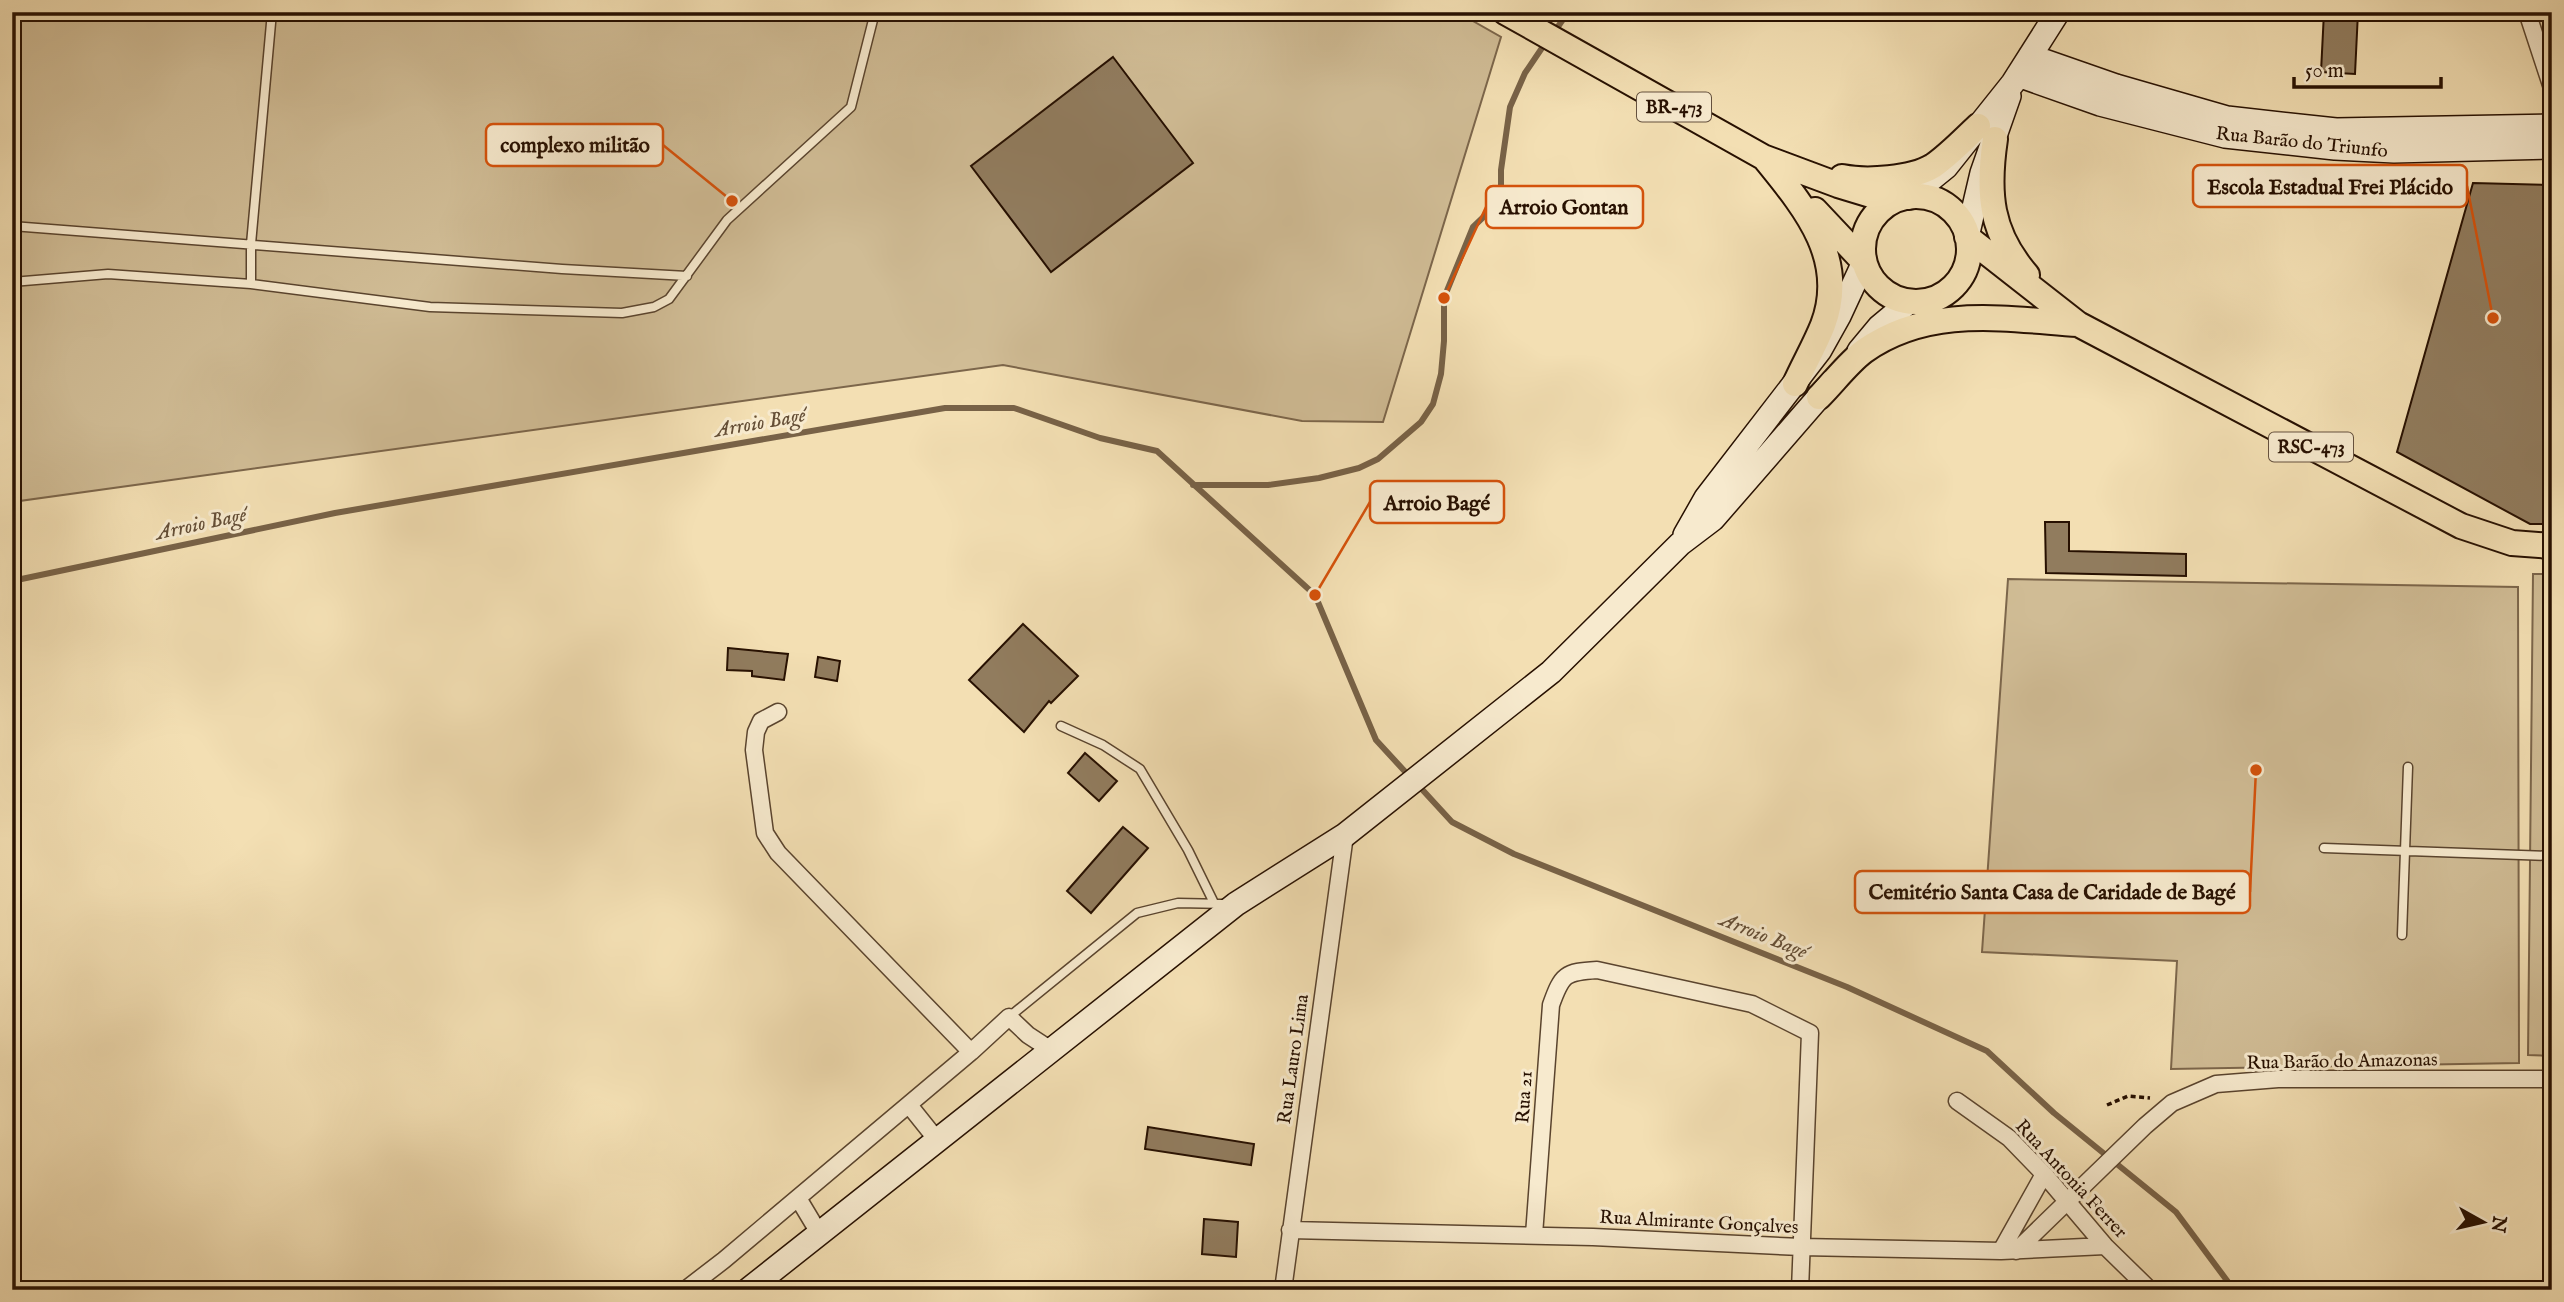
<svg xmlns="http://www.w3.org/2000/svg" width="2564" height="1302" font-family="'IM FELL English',serif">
  <rect width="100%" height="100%" fill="#f3dfb3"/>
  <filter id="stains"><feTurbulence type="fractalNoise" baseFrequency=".00286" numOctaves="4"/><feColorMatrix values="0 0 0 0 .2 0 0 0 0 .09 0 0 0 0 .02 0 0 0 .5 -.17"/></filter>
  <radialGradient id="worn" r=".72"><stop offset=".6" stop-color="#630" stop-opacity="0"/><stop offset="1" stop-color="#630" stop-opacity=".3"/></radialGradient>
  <path fill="#d0bc95" stroke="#7c664b" stroke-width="2" d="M12,12H1457L1501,37L1383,422L1302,421L1003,365L12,502Z
    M2533,574H2552V1056L2528,1055Z
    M2008,579L2518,587L2519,1063L2171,1069L2177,961L1982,952Z"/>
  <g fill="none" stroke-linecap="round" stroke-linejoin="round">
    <path stroke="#786247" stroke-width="6" d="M1553,34L1568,12
      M1193,485H1268L1319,478L1359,468L1378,459L1421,422L1433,404L1441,374L1444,341V298L1473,227L1496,205L1501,187V170L1510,107L1525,73L1546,42
      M12,581L335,513L945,408H1014L1100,438L1157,451L1315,595L1376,740L1410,777
      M1418,785L1452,822L1514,854L1847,987L1987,1051L2054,1113L2176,1212L2234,1290"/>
  </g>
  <path fill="#917c5e" stroke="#271001" stroke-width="2" d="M2324,12H2358L2355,74L2321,72Z
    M1113,57L1193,163L1051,272L971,166Z
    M2473,183L2552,185V524H2530L2397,452Z
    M2045,522H2069V551L2186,554V576L2046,573Z
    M1023,624L1078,676L1051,703L1049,701L1024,732L969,680Z
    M728,648L788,654L784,680L752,676V671L727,670Z
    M818,657L840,661L837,681L815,677Z
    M1085,753L1117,781L1099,801L1068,773Z
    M1123,827L1148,848L1091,913L1067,891Z
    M1148,1127L1254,1144L1251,1165L1145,1149Z
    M1204,1219L1238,1222L1236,1257L1202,1254Z"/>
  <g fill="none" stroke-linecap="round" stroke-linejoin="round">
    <g stroke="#5a442e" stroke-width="11">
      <path id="lane" d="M272,12L251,244V284L430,307L622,313L654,307L669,299L727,220L851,107L875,12
        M12,226L562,269L687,276
        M12,282L108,274L251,284
        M1061,726L1103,745L1140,769L1188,850L1214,903
        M2324,848L2552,856
        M2402,935L2408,767
        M1009,1017L1137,913L1178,903L1227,904"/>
    </g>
    <g stroke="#5a442e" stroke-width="19">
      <path id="street" d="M2527,12L2552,88
        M778,712L761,721L756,732L754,750L765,833L778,853L971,1052L1009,1017L1028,1035L1051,1050
        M1957,1101L2009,1138L2044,1174L2105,1246L2150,1290
        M909,1105L937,1140
        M798,1198L819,1233
        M1290,1230L1593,1237L1801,1247L1955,1250L2001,1251L2105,1246
        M1534,1235L1551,1005C1562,974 1565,972 1597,970L1752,1004L1810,1033L1800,1290
        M2001,1251L2044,1174
        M2016,1251L2145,1126L2172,1103L2216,1084L2278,1079H2552
        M685,1290L724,1260L971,1052
        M1283,1290L1345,835"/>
    </g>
    <g stroke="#271001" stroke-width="26">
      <path id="secondary" d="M2030,56L2116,86L2227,118L2336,130L2552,126
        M2018,75L2100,104L2225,136L2335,148L2394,151L2552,147
        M1909,197L1946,167L2013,83L2058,12
        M1967,237L1982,173L2009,96
        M1859,351L1879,327L1909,302
        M1685,535L1706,498L1820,350L1839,316L1864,262
        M748,1290L1236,904L1345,835L1551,672L1680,544L1713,519L1832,382"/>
    </g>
    <g stroke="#271001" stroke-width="28">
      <path id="primary" d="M1505,12L1763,157L1838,185L1871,195L1909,197
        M1995,139C1987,193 1990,232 2027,275
        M1766,160C1805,208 1848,259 1823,325C1815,345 1804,364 1795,384
        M1842,177C1866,182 1912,179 1933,166C1949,155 1964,139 1978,126
        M1863 249a53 53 0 1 1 106 0a53 53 0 1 1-106 0Z
        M1815,210L1864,262
        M1967,237L2078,324L2461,526L2512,543L2552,546
        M1819,397C1834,382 1848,363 1864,351C1929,305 2004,319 2078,324"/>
    </g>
    <path stroke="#271001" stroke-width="3.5" stroke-dasharray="5 3.5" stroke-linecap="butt" d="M2107,1105L2128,1096L2150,1098"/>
    <use href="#lane" stroke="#f7eace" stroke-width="8"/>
    <use href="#street" stroke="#f7eace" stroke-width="16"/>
    <use href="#secondary" stroke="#f7eace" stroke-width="23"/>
    <use href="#primary" stroke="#f3dfb3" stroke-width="24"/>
  </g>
  <g text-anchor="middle" stroke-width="6" stroke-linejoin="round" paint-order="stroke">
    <g fill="#f7eace" stroke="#65513e" stroke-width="2">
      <rect x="1637" y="92.5" width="74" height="29" rx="5"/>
      <rect x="2269" y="432.5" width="84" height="29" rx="5"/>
    </g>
    <g font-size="18" font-weight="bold" fill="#271001">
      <text x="1674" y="113">BR-473</text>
      <text x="2311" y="453">RSC-473</text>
    </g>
    <g font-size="19" fill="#271001" stroke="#f7eace">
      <text transform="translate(2302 141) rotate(6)" y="7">Rua Barão do Triunfo</text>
      <text transform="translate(1292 1059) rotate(-82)" y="7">Rua Lauro Lima</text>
      <text transform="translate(2342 1060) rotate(-1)" y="7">Rua Barão do Amazonas</text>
      <text transform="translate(1523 1097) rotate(-86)" y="7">Rua 21</text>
      <text transform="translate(2072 1178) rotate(47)" y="7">Rua Antonia Ferrer</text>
      <text transform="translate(1699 1221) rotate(3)" y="7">Rua Almirante Gonçalves</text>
    </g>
    <g font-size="21" font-style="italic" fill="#644e36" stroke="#f7eace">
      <text transform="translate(760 422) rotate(-10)" y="7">Arroio Bagé</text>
      <text transform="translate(201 523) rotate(-12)" y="7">Arroio Bagé</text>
      <text transform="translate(1764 935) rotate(22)" y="7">Arroio Bagé</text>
    </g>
  </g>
  <path fill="none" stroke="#d5520b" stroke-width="2.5" d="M732 201L663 145M2493 318L2467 186M1444 298L1486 207M1315 595L1370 502M2256 770L2250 892"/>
  <g fill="#d5520b" stroke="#f7eace" stroke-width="2.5">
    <circle cx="732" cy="201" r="7"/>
    <circle cx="2493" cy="318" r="7"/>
    <circle cx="1444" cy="298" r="7"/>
    <circle cx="1315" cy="595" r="7"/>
    <circle cx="2256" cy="770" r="7"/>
  </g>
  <g fill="#f7eace" stroke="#d5520b" stroke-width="2.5">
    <rect x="486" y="124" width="177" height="42" rx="7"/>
    <rect x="2193" y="165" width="274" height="42" rx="7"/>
    <rect x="1486" y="186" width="157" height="42" rx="7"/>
    <rect x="1370" y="481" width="134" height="42" rx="7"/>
    <rect x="1855" y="871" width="395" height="42" rx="7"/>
  </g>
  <g font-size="21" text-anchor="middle" font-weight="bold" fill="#271001">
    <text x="575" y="152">complexo militão</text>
    <text x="2330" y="194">Escola Estadual Frei Plácido</text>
    <text x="1564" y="214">Arroio Gontan</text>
    <text x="1437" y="510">Arroio Bagé</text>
    <text x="2052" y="899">Cemitério Santa Casa de Caridade de Bagé</text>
  </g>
  <rect width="2564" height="1302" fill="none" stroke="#f3dfb3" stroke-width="42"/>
  <rect x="14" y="14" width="2536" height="1274" fill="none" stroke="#271001" stroke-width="3.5"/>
  <rect x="21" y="21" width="2522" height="1260" fill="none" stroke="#271001" stroke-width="2"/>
  <g transform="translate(2483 1222) rotate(98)" stroke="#f7eace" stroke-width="5" paint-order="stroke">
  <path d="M0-5L12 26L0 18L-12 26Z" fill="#271001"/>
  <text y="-10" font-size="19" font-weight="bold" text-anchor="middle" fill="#271001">N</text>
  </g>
  <path d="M2294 77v10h147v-10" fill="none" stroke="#271001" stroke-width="3.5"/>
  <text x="2305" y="77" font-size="21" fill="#271001" stroke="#f7eace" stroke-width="5" paint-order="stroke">50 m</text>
  <rect width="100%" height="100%" filter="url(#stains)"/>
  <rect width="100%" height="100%" fill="url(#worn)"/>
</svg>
